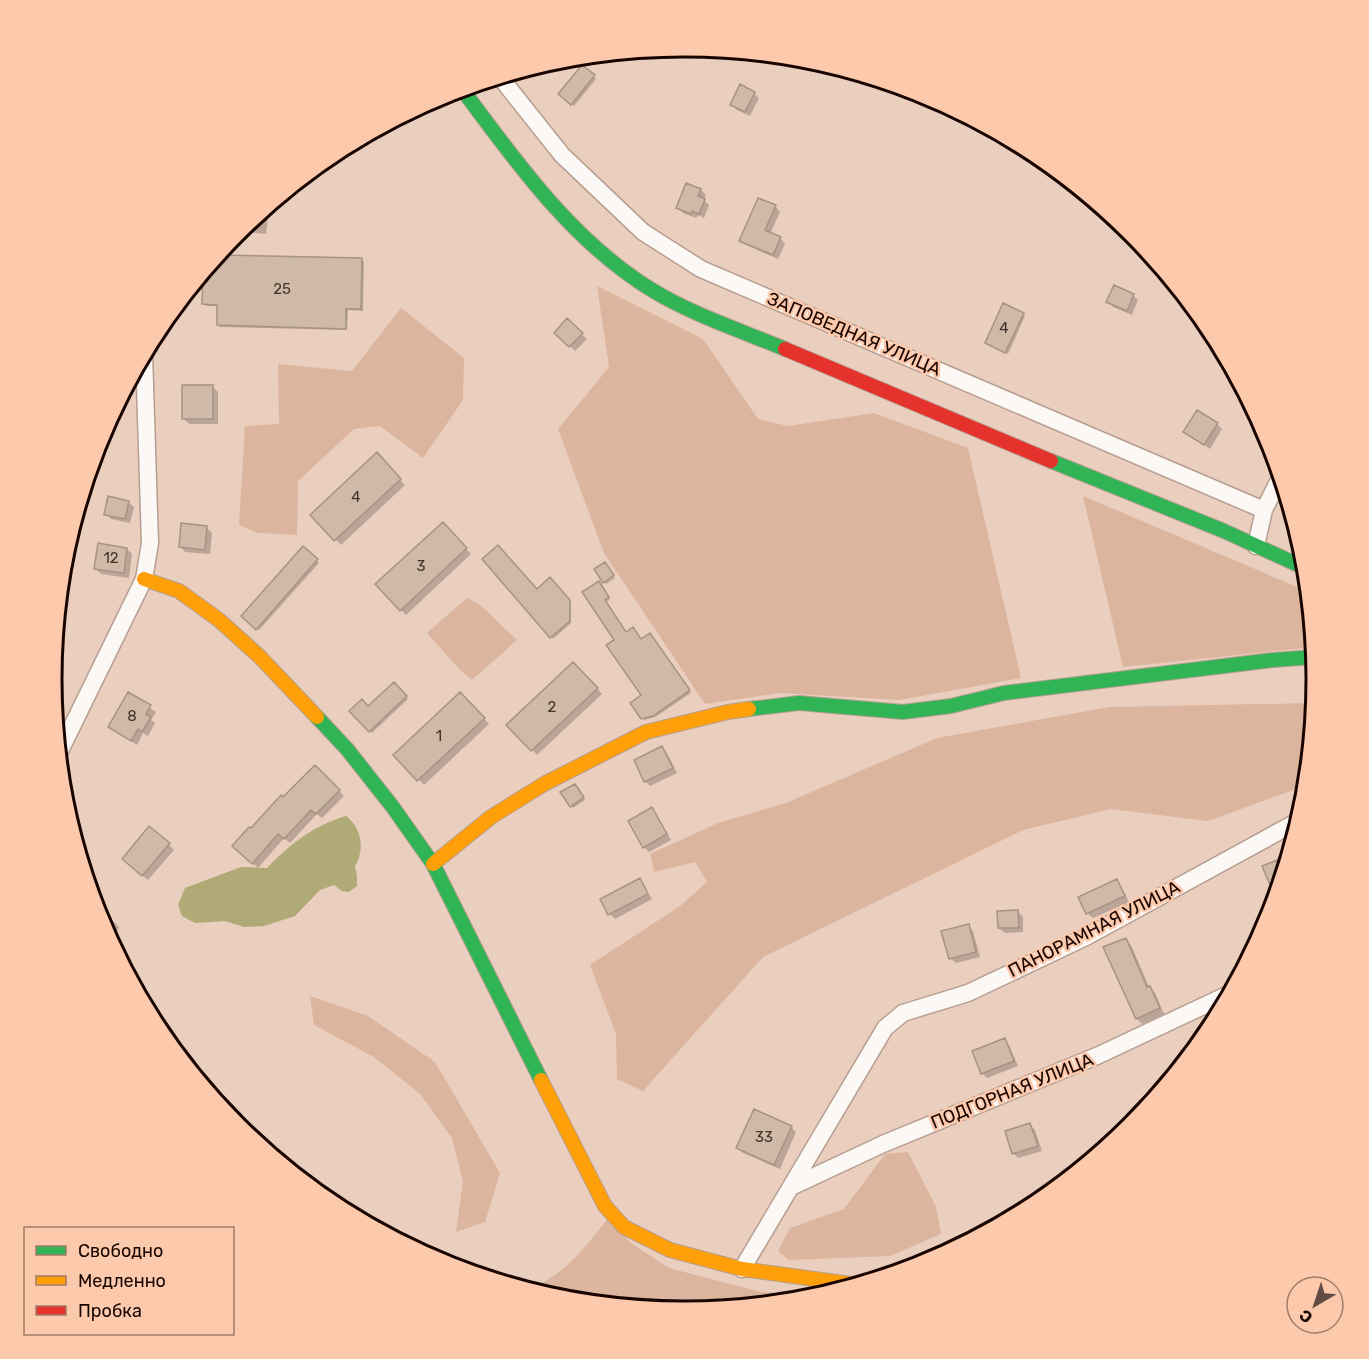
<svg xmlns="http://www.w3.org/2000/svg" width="1369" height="1359" font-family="Rubik,sans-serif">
  <rect width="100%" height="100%" fill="#eacebe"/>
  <path fill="#dcb59f" d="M597,286L703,339L758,419L788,426L874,413L968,448L1021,678L900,700L780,693L705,704L604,553L558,429L609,367Z
    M401,308L464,358L463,400L423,458L380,426L354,429L298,481L297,535L258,533L239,525L245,426L279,424L278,364L352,371Z
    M1083,496L1309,592L1314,647L1123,667Z
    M467,598L479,604L517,640L472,680L461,671L427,633Z
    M1315,703L1307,785L1208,821L1111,809L1023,830L763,957L643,1091L617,1079L616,1034L590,965L680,906L707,882L695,862L654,872L650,854L718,823L786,803L937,738L1110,707Z
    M310,996L368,1016L435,1062L500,1173L485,1222L456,1232L463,1181L452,1138L420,1094L374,1057L314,1025Z
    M908,1152L936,1207L941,1234L890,1256L789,1260L778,1251L790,1228L844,1209L885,1154Z
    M608,1218L631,1243L669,1268L761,1292L822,1296L808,1300L685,1312L561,1300L526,1290C561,1279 587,1246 608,1218Z"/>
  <path fill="#afaa76" d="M346,816C362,828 365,850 355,866L357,876V886L349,892L342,891L334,885L320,890L295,916L264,926L244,927L225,921L195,923L182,916L178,905L185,888L241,867L267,868C289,845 314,825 346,816Z"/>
  <path fill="#0003" d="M582,67L596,79L574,106L560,94Z
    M754,93L759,98L750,116L737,110L732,105Z
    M701,190L706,195L704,200L709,205L704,218L698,215L696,218L683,213L678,207Z
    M775,206L780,212L770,234L780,238L785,244L778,259L746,245L741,240Z
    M259,214H263L268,219L266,234L238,231Z
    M217,256L362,260L364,262L363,311L348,310L347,330L220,327L218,325L219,306H206L204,304V272Z
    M1133,295L1138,300L1132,315L1113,307L1108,302Z
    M1023,314L1025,316L1008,354L987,343Z
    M567,320L587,339L575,351L556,333Z
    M213,387L218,392V424H189L183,418Z
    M1217,424L1222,429L1210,449L1185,431Z
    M377,455L405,485L341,545L312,515Z
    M90,470L97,476L94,487L85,485Z
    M128,502L134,507L130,523L111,519L106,514Z
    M442,524L471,554L406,615L377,584Z
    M207,528L212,533L210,554L185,552L180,547Z
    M303,548L319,563L259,630L243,616Z
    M127,549L132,554L129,578L101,574L96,569Z
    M484,560L537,591L550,579L571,604V623L553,639Z
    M607,566L615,578L606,584L604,582Z
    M599,583L610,599L605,603L626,633L633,629L642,641L650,635L691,693L655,717L644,720L632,704L643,696L609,645L616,640L584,592Z
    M573,664L602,694L537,755L509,725Z
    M394,684L408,699L372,733L351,711L368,708Z
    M129,694L156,712L151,720L155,723L148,736L143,733L137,745L110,727Z
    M460,694L489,724L424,785L395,755Z
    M662,748L667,753L677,773L650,786L645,781Z
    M315,767L344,796L322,818L317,814L290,843L284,838L258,868L239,851L251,830Z
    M577,788L585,800L573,808L562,793Z
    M651,809L656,814L671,840L649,852L644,847Z
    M169,845L174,850L148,880L129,864Z
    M639,880L652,899L615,919L610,914Z
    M1116,881L1121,886L1129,902L1093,918L1087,913Z
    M1018,911L1023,917V932L1005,933L999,928Z
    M97,913L114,922L119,927L111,943Z
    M968,926L973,931L980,957L956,963L950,958Z
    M1126,940L1131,945L1149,987L1155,993L1164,1014L1142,1024L1137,1019Z
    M1004,1040L1009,1045L1018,1066L987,1078L982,1073Z
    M1030,1125L1035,1130L1042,1151L1018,1158L1013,1153Z
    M791,1127L796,1132L780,1169L743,1153L738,1148Z"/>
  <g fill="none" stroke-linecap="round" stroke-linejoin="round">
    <path stroke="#afaa76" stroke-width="5" d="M157,329L158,339"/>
  </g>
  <path fill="#cfbaa8" stroke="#a79382" stroke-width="1.5" d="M582,65L595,75L571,105L558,94Z
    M740,84L755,92L745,112L730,105Z
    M686,183L701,189L698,196L705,199L699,214L692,211L691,214L676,208Z
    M758,198L776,205L765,230L781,237L773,255L739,241Z
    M218,255L362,258L361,309H346V329L217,325V305L202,304L203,274Z
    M1114,285L1134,294L1127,311L1106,302Z
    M1003,303L1024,313L1005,353L985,343Z
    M567,318L583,333L569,347L554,333Z
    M182,385H213V419H182Z
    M1197,410L1218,423L1204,445L1183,432Z
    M377,452L401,479L334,541L310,515Z
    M108,496L129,501L125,519L104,515Z
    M443,522L467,548L400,611L375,584Z
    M181,523L207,526L205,550L179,547Z
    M98,543L127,548L124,573L94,569Z
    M498,545L537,589L550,577L570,600V621L550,638L482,559Z
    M303,546L318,559L256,630L241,616Z
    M605,562L614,575L603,583L594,569Z
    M599,581L609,597L605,600L626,632L633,627L641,639L650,633L690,690L653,716L641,719L630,703L641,695L606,645L614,640L582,592Z
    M573,662L598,688L531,751L506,725Z
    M394,682L407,696L369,732L349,711L362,699L368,706Z
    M128,692L151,705L146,714L151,717L142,732L138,729L131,741L108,727Z
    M460,692L485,718L417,781L393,755Z
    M662,746L673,768L644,782L634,760Z
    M315,765L340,790L316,814L311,810L284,839L278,834L252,864L232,846L249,827L251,828L281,795L283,797Z
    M575,784L584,797L570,807L560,792Z
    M652,807L667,834L643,848L628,821Z
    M149,826L170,843L142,876L122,859Z
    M1290,855L1279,890L1276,899L1262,866Z
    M640,878L648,894L608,915L600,899Z
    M1117,879L1125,896L1086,914L1078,897Z
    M1018,910L1019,928H998L997,911Z
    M969,924L976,952L949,959L941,931Z
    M1126,938L1147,987L1150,986L1160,1008L1136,1019L1103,947Z
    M1005,1038L1014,1061L981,1074L972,1051Z
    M754,1109L792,1126L774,1165L736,1148Z
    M1030,1123L1038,1146L1012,1154L1005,1131Z"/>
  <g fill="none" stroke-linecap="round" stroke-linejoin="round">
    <g stroke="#b69e90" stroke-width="19">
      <path id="street" d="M500,77L562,155L643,232L701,269L1264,510
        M1256,546L1264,510L1281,476
        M59,753L144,579L150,543L144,354
        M791,1187L883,1144L1099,1055L1231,993
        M919,1267L921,1266
        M742,1269L885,1028L903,1013L968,993L1086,937L1300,820"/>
    </g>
    <g stroke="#b69e90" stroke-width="16">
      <path id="fast" d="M462,89C516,162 573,242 652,290C691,314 742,331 785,349
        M1051,461L1224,531L1307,569
        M749,709L799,703L903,712L951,706L1004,693L1273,660L1315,657
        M317,717L347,749L392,806L433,864L541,1080"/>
    </g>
    <g stroke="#b69e90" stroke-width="16">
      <path id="slow" d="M144,579L179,591L219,620L260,657L317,717
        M433,864L491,817L544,784L646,732L728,712L749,709
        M541,1080L605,1206L624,1227L670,1250L742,1269L858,1285"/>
    </g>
    <g stroke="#b69e90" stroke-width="16">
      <path id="jam" d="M785,349L1051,461"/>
    </g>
    <use href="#street" stroke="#fcf8f5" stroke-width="16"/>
    <use href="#fast" stroke="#30b455" stroke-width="14"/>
    <use href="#slow" stroke="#ff9f0a" stroke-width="14"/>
    <use href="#jam" stroke="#e5322d" stroke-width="14"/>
  </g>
  <g text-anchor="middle" stroke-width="5" stroke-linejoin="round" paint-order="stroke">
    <g font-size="15" fill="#46322a">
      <text x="282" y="294">25</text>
      <text x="1004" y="333">4</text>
      <text x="356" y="502">4</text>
      <text x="111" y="563">12</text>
      <text x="421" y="571">3</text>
      <text x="552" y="712">2</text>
      <text x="132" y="721">8</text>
      <text x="439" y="741">1</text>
      <text x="764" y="1142">33</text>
    </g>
    <g font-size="18" fill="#190500" stroke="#fcc9ac">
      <text transform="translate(854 334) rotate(23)" y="6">ЗАПОВЕДНАЯ УЛИЦА</text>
      <text transform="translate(1094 929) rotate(-27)" y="6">ПАНОРАМНАЯ УЛИЦА</text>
      <text transform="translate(1012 1091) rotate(-22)" y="6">ПОДГОРНАЯ УЛИЦА</text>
    </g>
  </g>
  <path d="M0 0H1369V1359H0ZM62 679a622 622 0 1 1 1244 0a622 622 0 1 1-1244 0Z" fill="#fcc9ac" fill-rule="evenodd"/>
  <path fill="none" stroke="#190500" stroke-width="3" d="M62 679a622 622 0 1 1 1244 0a622 622 0 1 1-1244 0Z"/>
  <rect x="24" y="1227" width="210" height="108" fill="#fcc9ac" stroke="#a17b67" stroke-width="1.5"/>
  <rect x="36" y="1246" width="30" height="9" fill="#30b455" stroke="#a17b67" stroke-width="1.5"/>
  <text x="78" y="1257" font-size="18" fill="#190500">Свободно</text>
  <rect x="36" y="1276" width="30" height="9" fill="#ff9f0a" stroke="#a17b67" stroke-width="1.5"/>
  <text x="78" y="1287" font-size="18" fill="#190500">Медленно</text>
  <rect x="36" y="1306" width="30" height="9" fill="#e5322d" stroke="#a17b67" stroke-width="1.5"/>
  <text x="78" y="1317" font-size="18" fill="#190500">Пробка</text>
  <g transform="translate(1315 1305) rotate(219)"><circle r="28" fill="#fcc9ac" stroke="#a17b67" stroke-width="1.5"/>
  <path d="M0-4.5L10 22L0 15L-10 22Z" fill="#624b42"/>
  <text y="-9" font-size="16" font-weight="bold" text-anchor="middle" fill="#190500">С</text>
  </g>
</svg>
